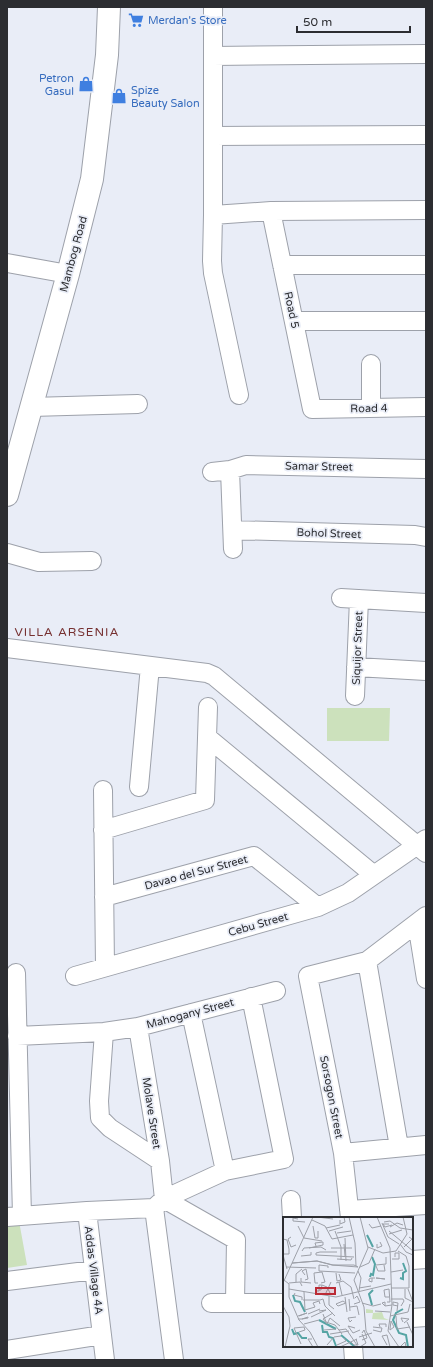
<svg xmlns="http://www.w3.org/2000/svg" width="433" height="1367" font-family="'Varela Round',sans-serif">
  <rect width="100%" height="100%" fill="#e9edf7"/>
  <path fill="#cce1bc" d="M327,708H390L389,741H327Z
    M19,1221L27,1265L7,1268V1223Z"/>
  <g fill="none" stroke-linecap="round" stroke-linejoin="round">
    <g stroke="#9da1aa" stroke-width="20">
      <path id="minor" d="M213,7V215L271,211L426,210
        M213,56L426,54
        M213,136L426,135
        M271,211L312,409L426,407
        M213,215L212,261L213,273L239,395
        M7,263L68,274
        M282,265H426
        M294,321H426
        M371,364V408
        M31,407L138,404
        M230,470L233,549
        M212,472L230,470L246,465L426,469
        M233,530L415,535L426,537
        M7,553L39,562L92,561
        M341,598L426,603
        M7,648L207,673L214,676L426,853
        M356,667L426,671
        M355,696L359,599
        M207,737L374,875
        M139,787L150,666
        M103,790L105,967
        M103,830L205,800L208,707
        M104,897L254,856L318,907
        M417,923L426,979
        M367,961L399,1147
        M16,973L22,1216
        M75,976L318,907L348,893L426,839
        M191,1013L225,1171
        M138,1027L160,1161L164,1199L236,1240L235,1303
        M104,1032L99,1101L100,1118L110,1128L160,1161
        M17,1036L104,1032L138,1027L276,991
        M343,1153L426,1145
        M291,1200L292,1218
        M154,1208L164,1199L225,1171L284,1159L251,997
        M349,1210L426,1205
        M87,1211L154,1208L174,1360
        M7,1217L87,1211L105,1360
        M350,1218L343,1153L308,976L367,961L426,916
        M412,1260L426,1259
        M7,1281L94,1270
        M211,1303H284
        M412,1318L426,1317
        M353,1346L354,1360
        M7,1350L102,1335"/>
    </g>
    <g stroke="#9da1aa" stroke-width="24">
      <path id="secondary" d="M7,495L68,274L92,179L107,55L109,7"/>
    </g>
    <use href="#minor" stroke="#fff" stroke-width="18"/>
    <use href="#secondary" stroke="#fff" stroke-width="22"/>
  </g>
  <defs>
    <g id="supermarket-bare" transform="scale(1.2)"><path d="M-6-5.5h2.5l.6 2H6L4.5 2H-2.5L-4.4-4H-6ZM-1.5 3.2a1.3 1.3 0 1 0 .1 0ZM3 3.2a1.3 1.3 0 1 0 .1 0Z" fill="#3f7fe0" stroke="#e9edf7" stroke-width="2.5" paint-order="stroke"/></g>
    <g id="shop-bare" transform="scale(1.2)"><path d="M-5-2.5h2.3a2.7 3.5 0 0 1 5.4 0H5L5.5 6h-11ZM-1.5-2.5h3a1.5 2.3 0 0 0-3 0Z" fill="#3f7fe0" stroke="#e9edf7" stroke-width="2.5" paint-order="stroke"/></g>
  </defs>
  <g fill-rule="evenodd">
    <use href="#supermarket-bare" x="136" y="20"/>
    <use href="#shop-bare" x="86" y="84"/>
    <use href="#shop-bare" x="119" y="96"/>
  </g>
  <g text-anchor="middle" stroke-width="3.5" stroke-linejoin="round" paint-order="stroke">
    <g font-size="11" fill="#366cbe" stroke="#e9edf7" text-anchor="start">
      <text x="148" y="24">Merdan's Store</text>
      <text x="74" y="82" text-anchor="end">Petron<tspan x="74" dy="13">Gasul</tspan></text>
      <text x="131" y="94">Spize<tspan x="131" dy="13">Beauty Salon</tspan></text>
    </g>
    <g font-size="11" fill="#2c2d31" stroke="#e9edf7">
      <text transform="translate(73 254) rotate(-75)" y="4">Mambog Road</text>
      <text transform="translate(292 310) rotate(78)" y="4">Road 5</text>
      <text transform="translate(369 408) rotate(-1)" y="4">Road 4</text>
      <text transform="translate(319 466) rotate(1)" y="4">Samar Street</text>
      <text transform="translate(329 533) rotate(2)" y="4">Bohol Street</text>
      <text transform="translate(357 648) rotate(-88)" y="4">Siquijor Street</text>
      <text transform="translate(196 872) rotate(-15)" y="4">Davao del Sur Street</text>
      <text transform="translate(258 924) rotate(-16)" y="4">Cebu Street</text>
      <text transform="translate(190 1013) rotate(-15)" y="4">Mahogany Street</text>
      <text transform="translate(332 1097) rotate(79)" y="4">Sorsogon Street</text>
      <text transform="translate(152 1113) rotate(81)" y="4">Molave Street</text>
      <text transform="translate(94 1270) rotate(83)" y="4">Addas Village 4A</text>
    </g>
    <g font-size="12" letter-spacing="1" fill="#763030" stroke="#e9edf7">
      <text x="67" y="636">VILLA ARSENIA</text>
    </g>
  </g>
  <g transform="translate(283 1217)">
    <rect width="130" height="130" fill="#e9edf7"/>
    <path d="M83,92L90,93V96L99,95L101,101L106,103L89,102L90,96H83Z" fill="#cce1bc"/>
    <path fill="none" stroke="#55a4a4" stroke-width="2" d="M84,18L90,30M87,60L88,57L90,58L92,47L89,40M117,61L120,62V56L123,54L120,46M10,78L12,84L17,85L22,95M89,88L86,77L90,73M120,92L113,96L110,103L116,116L123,118L125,130M36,103L53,112M39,108L40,115H44L46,120L50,121L53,129M9,112L11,117L15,116L19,121H24M58,118L72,130"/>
    <path fill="none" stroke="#9da0a8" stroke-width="1" d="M34,0L50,2M66,0L72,26L73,49M77,0L85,31L71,63L81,90L83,114L92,130M94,0L107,31L109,88L105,114L116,130M15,2L10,1V4L22,5M29,3L42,9L49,22L70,18M57,3V7L62,5L61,0M101,5L107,4L117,11L130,13M99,6L105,20L116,27M86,7L89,11L98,9M106,7H100L102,10L109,8M15,9L21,21M30,9L32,21H35V14M107,10L114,6L120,8M43,11L57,8M46,14L60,10M52,14L58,30V43M106,14L130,34M54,16L68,14M106,17L119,13M8,20L5,22L8,30L13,28M21,21L39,24M62,21L63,44M0,22L4,23L6,32V37H0M61,27L62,39M94,27V31L99,29L97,25M117,27L123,35L130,38M85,30L100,36L113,34L124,17L120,0M121,30L129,22L126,20M26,31L40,28V25L32,26L33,29M48,31H69M19,34L21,31L38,30L43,33M0,38L4,52M33,38L71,40M33,38V36L37,35H54M18,39L28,38V35M54,42L68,43L69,41M109,42H116V36H112V40M34,44L50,48H71L75,50L49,48L34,44L10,46H9ZM93,48L103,47V40M93,49L95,54H102L101,48M3,50L33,51M77,50L86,46L92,32M45,51V49L36,48V54L72,56M75,54L78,61L76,74M108,55L120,53M53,56L54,64L58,63L56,57M18,61V65L28,66M89,61V65L86,64V62L88,61H92M93,61L102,62L93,61M1,63L6,67V80L16,103L27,115L35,130M22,63L25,62L23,52L19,54L22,58M13,65V57L19,52M56,65L59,78M0,66L30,0M6,66L17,65L19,69M35,66H32L31,56L39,55L42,65L38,66M53,66L60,64L68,70L71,82M39,68L44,70L47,76M76,71L88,69M108,71H126V49L123,39L115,34M6,72L53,80L108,67M122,72V81L130,85L125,72M32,74H36V68H39L38,73H36M21,75L22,93L32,90L30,86L36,84L37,87M12,76L11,78L19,80V83M42,78L48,65M46,79V88L51,92M62,80L64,95M66,82L67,94M108,82H120L121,84L118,89M20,83H37M37,83L40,82L42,89L52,99M104,85H107L106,72L101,73L102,80H106M79,86L90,89L98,87M53,87L60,84L63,86L55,89L53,87M71,87L77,85L74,79L72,81M0,89L6,100L7,109L2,130M102,89V85L99,86L102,89L109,88M67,90L74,89L76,98M92,94L107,95M114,94L115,86L110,85V88L115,89M25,97L37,92M40,97L43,105L52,108L59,117M15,99L24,96L16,99M107,99L125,95L127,87M113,99L114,112L127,110M28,100L43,93L36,94M15,102H19L25,100V101L19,102M69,103L67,105L65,101L73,100M108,104L111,110L107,113V112ZM45,105L47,101L57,109M120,105L118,101L126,102L121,106M124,105L130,118M21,107L36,103M44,107L40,102L50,96M97,110L96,107H103V110M11,111L21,110L22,113L16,115M11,111L18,127M72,111L65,109L70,116L77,113M41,113L53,112M56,113L63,112L74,128M90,113L98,115L99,111L90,110M79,116L81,113L84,121L79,123M47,117L66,114M76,120L89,116M29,122H25L30,130M68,125L71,128H75L73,122M44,128L51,120L58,119M54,128L63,124L61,121M104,128L99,119L104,118L107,130M57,130L74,122M77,130L83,126L79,117M117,130L122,125L123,130"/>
    <path fill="#bb2b36" fill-opacity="0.15" stroke="#bb2b36" stroke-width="2" d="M33,71H52V77H33Z"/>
    <rect width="130" height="130" fill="none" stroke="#2c2d31" stroke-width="2"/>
  </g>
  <rect width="433" height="1367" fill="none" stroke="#2c2d31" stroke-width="16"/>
  <path d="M297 26v6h113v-6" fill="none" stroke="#2c2d31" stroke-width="2"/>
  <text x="303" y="26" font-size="12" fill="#2c2d31" stroke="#e9edf7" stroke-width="3" paint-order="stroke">50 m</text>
</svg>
